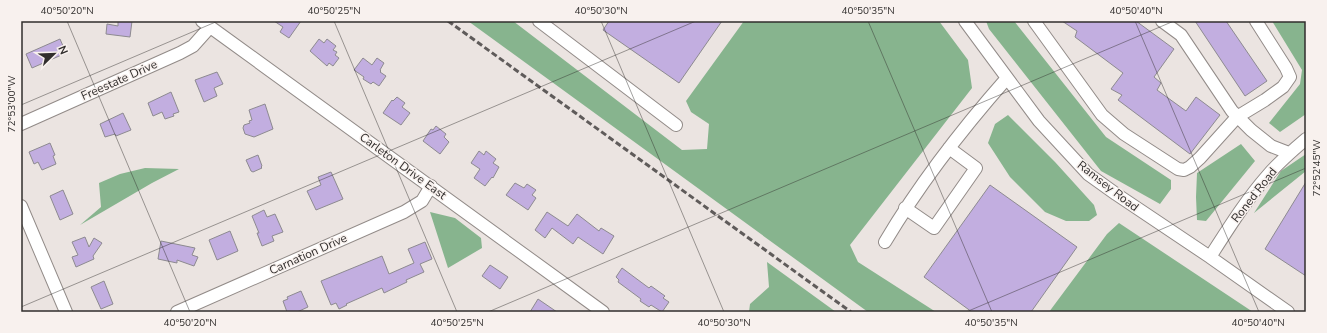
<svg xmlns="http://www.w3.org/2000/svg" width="1327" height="333" font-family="'Nunito Sans',sans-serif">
  <rect width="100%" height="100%" fill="#ebe4e1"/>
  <path fill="#87b48e" d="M468,21H513L682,150L707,149L709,124L691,112L686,101L744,21H939L968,60L972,88L850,245L858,262L936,312H868Z
    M986,21H1014L1106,137L1171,180V189L1160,204L1101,171L989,29Z
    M1272,21H1306V114L1280,132L1269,123L1300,84L1302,70Z
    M1008,115L1055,162L1094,205L1097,215L1089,221H1066L1045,212L1010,177L988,143L995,124Z
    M1241,144L1255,161L1206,221L1197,220L1196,197L1197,173Z
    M1306,154V171L1254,213L1281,171Z
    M145,168L179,169L152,183L80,225L101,207L99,183L120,174Z
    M430,212L455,218L481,238L482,248L448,268Z
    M1119,223L1253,312H1049L1107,234Z
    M767,262L836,312H749L750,304L769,287Z"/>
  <path fill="#c2aee0" stroke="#8d8a90" d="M118,21H132L130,37L106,34L107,24L118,26Z
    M274,21H301L289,38L280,32L283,27Z
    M609,21H722L679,83L603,30Z
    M1062,21H1136L1174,49L1154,77L1161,83L1157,90L1186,111L1196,97L1220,115L1190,154L1118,100L1122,95L1111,89L1123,73L1075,37L1077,31Z
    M1195,21H1226L1267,81L1245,96Z
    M60,39L66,53L32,68L26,54Z
    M319,39L324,43L327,39L336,46L333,50L337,52L335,55L339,58L333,66L329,63L327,66L310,51Z
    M363,58L372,65L377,58L384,63L380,70L381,71L380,72L386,76L379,86L373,82L371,84L363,79L364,77L354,70Z
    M217,72L223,84L214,88L217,96L204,102L195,80Z
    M171,92L179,112L173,114L174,116L165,119L162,112L153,116L148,103Z
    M397,97L405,103L402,107L410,113L401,125L383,113L392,100L393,101Z
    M265,104L273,129L254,137L245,134L243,128L244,125L250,123L249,121L252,120L249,110Z
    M123,113L131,130L116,136L115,134L105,137L100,124Z
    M436,126L446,134L444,137L449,142L440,154L423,141L431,129L433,130Z
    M50,143L55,155L53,156L56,164L42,170L38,162L34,164L29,152Z
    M479,151L484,155L486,151L496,159L493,163L499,167L493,178L492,177L485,186L474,178L480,169L471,163Z
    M258,155L262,166L261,167L262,168L253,172L251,171L246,160Z
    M331,172L343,199L316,210L307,191L321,185L318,177Z
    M1306,182V276L1265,249Z
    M515,183L524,188L527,184L536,190L532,195L536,198L528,210L506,195Z
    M990,185L1077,247L1031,312H972L924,277Z
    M63,190L73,214L60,220L50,196Z
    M264,210L267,217L275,214L283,232L272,236L274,241L262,246L257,233H259L252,216Z
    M547,212L568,226L577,214L599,231L601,228L614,236L603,254L578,237L573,244L552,228L545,238L535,230Z
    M230,231L238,251L217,260L209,240Z
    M85,237L89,247L94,238L102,243L93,256L94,259L76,267L72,257L78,255L72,242Z
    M161,241L195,248L192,255L198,257L194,266L177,260V263L158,259Z
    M425,242L432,259L420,264L424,272L406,280L407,282L384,293L382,288L346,304L347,305L339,309L336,303L331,305L321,281L382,256L389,274L414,263L408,249Z
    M490,265L508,277L500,289L482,276Z
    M622,268L649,288L651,286L665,296L663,298L669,302L662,312L651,305L649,307L640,301L641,299L618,282L619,280L616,277Z
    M104,281L113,304L101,309L91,287Z
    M301,291L308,307L297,312H287L283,301L288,299L287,297Z
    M538,299L557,312H530Z"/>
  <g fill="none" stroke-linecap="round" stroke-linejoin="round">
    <g stroke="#928b88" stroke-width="14">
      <path id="minor" d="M202,21L603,312
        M539,21L676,125
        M965,21L1039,121L1088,174L1116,194L1210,257L1288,312
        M1034,21L1102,115L1124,134L1178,169L1184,170L1190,167L1200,158L1237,117L1265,100L1283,87L1290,77L1286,68L1256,21
        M1162,21L1181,35L1232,111L1251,130L1271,146L1289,153
        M21,124L180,53L193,46L210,27
        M21,206L66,312
        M905,208L934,228L976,168L949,148
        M885,242C920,183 962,129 1007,78
        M1210,257C1228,229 1246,200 1268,175C1279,162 1293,150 1306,139
        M177,312L404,212L422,201L431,186"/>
    </g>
    <use href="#minor" stroke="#fff" stroke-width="12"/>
    <path stroke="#5f5b5a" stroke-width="3" stroke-dasharray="6 3" stroke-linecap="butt" d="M448,21L851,312"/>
  </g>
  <path fill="none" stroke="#312e2d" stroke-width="1" stroke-opacity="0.45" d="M67,21L190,312M334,21L457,312M601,21L724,312M868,21L992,312M1135,21L1259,312M21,105L218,21M21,307L696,21M488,312L1174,21M966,312L1306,168"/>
  <g text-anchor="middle" stroke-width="3" stroke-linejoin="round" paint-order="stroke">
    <g font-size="12" fill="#312e2d" stroke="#f8f1ee">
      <text transform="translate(119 80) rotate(-24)" y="4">Freestate Drive</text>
      <text transform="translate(403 166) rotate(36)" y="4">Carleton Drive East</text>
      <text transform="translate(1108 186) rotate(38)" y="4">Ramsey Road</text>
      <text transform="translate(1254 195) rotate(-52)" y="4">Roned Road</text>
      <text transform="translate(308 254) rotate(-24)" y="4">Carnation Drive</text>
    </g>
  </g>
  <rect width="1327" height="333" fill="none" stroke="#f8f1ee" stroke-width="44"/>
  <g transform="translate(54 54) rotate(67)" stroke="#f8f1ee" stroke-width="3" paint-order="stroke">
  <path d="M0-3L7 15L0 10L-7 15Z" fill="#312e2d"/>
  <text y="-6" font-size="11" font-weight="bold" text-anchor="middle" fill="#312e2d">N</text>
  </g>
  <rect x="22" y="22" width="1283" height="289" fill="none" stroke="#312e2d" stroke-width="1.5"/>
  <g font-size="10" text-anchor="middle" fill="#312e2d">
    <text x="67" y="14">40°50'20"N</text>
    <text x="334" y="14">40°50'25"N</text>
    <text x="601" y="14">40°50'30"N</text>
    <text x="868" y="14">40°50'35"N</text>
    <text x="1136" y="14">40°50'40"N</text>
    <text transform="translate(11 104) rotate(-90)" y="4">72°53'00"W</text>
    <text transform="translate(1316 168) rotate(-90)" y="4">72°52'45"W</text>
    <text x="190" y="326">40°50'20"N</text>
    <text x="457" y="326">40°50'25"N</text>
    <text x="724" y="326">40°50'30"N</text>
    <text x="991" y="326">40°50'35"N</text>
    <text x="1258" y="326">40°50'40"N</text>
  </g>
</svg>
